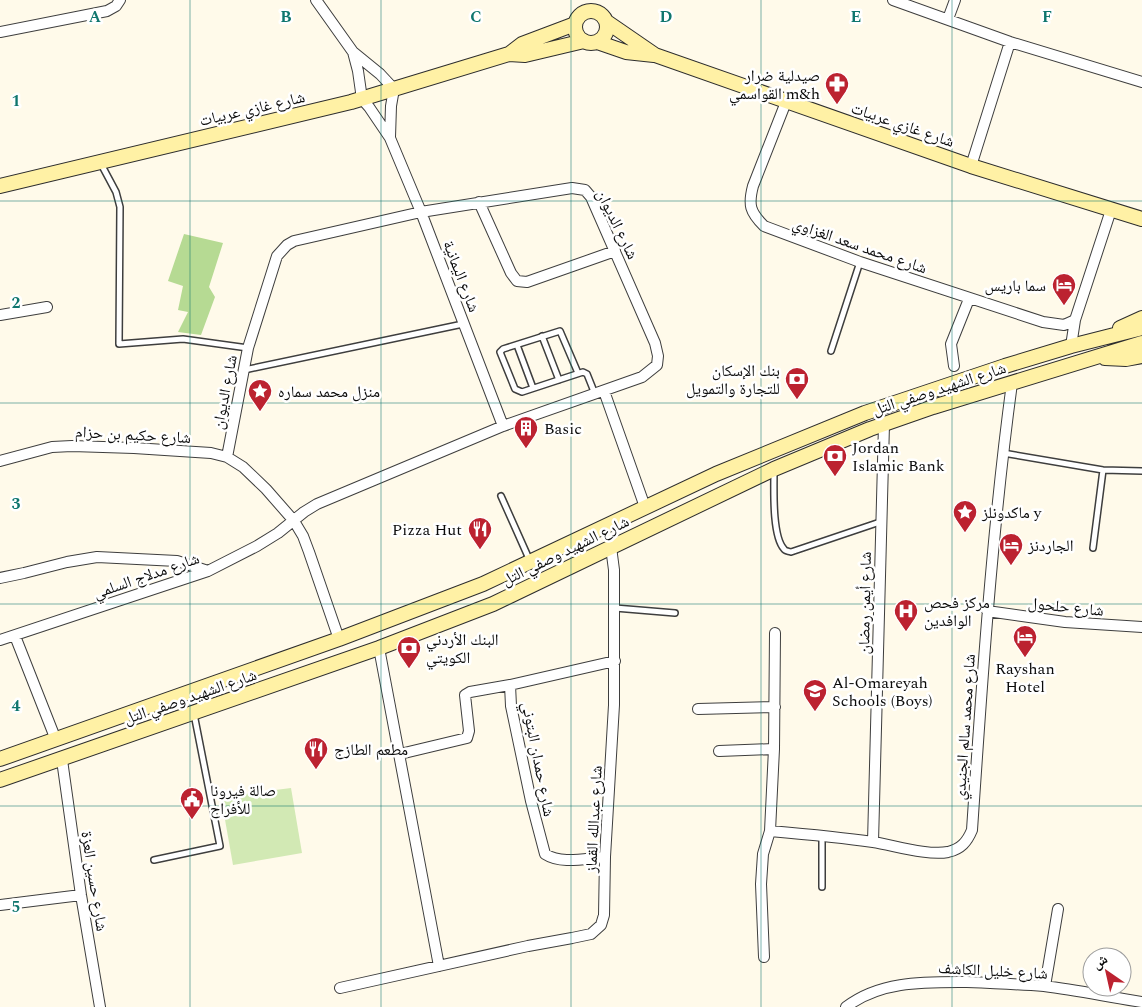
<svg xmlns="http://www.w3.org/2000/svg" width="1142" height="1007" font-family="Spectral,'Noto Naskh Arabic',serif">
  <rect width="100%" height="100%" fill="#fffaea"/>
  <path fill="#d2e9b4" d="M291,788L302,853L233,865L221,797Z"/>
  <path fill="#b6da93" d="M184,234L223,243L209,287L215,297L201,335L178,332L188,312L178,310L183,286L168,281Z"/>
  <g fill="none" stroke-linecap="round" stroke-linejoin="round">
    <g stroke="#3e3e3e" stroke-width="8">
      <path id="lane" d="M100,162L116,192L120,207L119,344L183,339L248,348
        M542,336L559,380
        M517,345L533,388
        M831,351L860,262
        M244,370L463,324
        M578,373L560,331L503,349L500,352L515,389L522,392L583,372L587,374L595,394
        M1003,453L1103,470L1142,471
        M774,472C774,489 772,536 784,549C785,551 788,551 791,552L880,522
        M501,496L530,561
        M1093,548L1103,470
        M615,608L675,613
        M822,836V887
        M154,860L220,846L194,714"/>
    </g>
    <g stroke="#3e3e3e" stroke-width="12">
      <path id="street" d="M316,0L353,52L380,74L394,89L391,106L390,137
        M893,0L1010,42L1142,82
        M948,19L955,0
        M0,32L107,11L116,6L120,0
        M353,52L358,71L362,99L369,107L390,138L421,212L503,426
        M786,102L753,186C748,205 750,212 764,226L860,262L1043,322L1064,325L1075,320
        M971,166L1010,42
        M479,202L511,273L517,281L527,282L615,251
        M0,315L47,307
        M1071,346L1075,320L1111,210
        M954,366L951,344L969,299
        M604,391L645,507
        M0,461L52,447L72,446L134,448L211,453L227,457L243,467L266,489L294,521L303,536L309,552L339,639
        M0,578L24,573L67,562L97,557L177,561L208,571
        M987,611L1065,622L1142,627
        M15,636L56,740
        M0,640L208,571L257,546L278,533L304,512L317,504L503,426L642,377L657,365L658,356L655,343L591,197L585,190L572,188L421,212L294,241L287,245L277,256L248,348L227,457
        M379,648L439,966
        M698,709L775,707
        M719,751L774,749
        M400,754L467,738L469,731L465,695L470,692L510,685
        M62,760L81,895L100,1007
        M770,831C804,834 838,837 873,842C893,845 928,856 948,852C961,849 967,842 972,830C982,681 992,531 1012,383
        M873,842L884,424
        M605,857C586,858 562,865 545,854L531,801L511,706L510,685L615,661
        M0,905L81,895
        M764,957L761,884L763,854L770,831L774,749L775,633
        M1045,986L1058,909
        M340,988L528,946L572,938L591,934L601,925L604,915L605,857L614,705V570L611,547
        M846,1007C880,981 923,982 964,982C990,983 1017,984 1044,986C1077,990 1109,997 1142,1002"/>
    </g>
    <g stroke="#2d2d2d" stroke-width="16">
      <path id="secondary" d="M575 27a16 16 0 1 1 32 0a16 16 0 1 1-32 0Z
        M607,22L655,55L971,166L1142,219
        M597,42L626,52L654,55
        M509,54L525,55L584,41
        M0,186L351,102L509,54L522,44L575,24
        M1120,328L1142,318
        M1105,358L1126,359L1142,356
        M0,759L339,639L483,584L716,474L865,413L1005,366L1071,346L1142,328
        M0,780L379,648L493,604L774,469L870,429L933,407L1142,343"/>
    </g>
    <use href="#lane" stroke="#fff" stroke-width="5"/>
    <use href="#street" stroke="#fff" stroke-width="10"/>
    <use href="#secondary" stroke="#fff1a5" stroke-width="14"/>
  </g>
  <path fill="none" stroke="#0f766e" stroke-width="1" stroke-opacity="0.55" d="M190,0V1007M381,0V1007M571,0V1007M761,0V1007M952,0V1007M0,201H1142M0,403H1142M0,604H1142M0,806H1142"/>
  <defs>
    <g id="pharmacy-pin" transform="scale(1.25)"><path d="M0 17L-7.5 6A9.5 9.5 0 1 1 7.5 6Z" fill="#bc2230" stroke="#fff"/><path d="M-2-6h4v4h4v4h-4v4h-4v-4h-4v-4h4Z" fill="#fff"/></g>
    <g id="hotel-pin" transform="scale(1.25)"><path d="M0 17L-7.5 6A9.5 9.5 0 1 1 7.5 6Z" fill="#bc2230" stroke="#fff"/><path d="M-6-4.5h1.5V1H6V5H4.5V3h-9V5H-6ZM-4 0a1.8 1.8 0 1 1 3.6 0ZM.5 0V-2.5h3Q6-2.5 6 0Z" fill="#fff"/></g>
    <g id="bank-pin" transform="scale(1.25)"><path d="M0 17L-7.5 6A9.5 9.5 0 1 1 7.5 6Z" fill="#bc2230" stroke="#fff"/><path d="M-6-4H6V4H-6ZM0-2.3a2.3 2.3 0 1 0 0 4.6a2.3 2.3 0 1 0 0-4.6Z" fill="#fff"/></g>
    <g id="sight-pin" transform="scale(1.25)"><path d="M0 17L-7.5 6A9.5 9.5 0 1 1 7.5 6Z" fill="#bc2230" stroke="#fff"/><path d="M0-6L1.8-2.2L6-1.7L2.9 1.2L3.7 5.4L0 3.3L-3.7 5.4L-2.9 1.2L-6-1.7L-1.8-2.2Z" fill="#fff"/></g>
    <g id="building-pin" transform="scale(1.25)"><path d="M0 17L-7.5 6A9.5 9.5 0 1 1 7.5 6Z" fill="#bc2230" stroke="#fff"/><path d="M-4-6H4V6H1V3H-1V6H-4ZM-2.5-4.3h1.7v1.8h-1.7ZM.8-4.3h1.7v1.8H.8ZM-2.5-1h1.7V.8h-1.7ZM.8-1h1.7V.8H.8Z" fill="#fff"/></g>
    <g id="restaurant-pin" transform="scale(1.25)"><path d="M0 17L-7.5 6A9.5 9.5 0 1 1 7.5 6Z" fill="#bc2230" stroke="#fff"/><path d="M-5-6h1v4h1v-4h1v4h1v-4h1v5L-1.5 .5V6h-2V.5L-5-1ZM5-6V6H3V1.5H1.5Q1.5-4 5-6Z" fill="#fff"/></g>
    <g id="hospital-pin" transform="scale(1.25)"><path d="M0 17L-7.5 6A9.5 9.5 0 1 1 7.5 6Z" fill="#bc2230" stroke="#fff"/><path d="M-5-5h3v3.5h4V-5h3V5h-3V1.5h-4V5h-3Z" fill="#fff"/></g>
    <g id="school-pin" transform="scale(1.25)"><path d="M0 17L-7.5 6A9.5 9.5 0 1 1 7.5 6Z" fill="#bc2230" stroke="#fff"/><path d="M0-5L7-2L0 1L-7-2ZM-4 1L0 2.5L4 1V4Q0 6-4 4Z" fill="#fff"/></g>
    <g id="civic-pin" transform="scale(1.25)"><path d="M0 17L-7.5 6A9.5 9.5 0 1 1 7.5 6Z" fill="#bc2230" stroke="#fff"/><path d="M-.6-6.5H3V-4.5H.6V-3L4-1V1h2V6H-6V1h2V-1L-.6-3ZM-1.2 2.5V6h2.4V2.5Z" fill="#fff"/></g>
  </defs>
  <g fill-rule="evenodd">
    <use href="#pharmacy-pin" x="837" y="84"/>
    <use href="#hotel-pin" x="1064" y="285"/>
    <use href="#bank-pin" x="797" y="379"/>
    <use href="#sight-pin" x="260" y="391"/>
    <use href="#building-pin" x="526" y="428"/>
    <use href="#bank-pin" x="835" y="456"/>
    <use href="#sight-pin" x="965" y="512"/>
    <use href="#restaurant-pin" x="480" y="529"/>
    <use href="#hotel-pin" x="1011" y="545"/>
    <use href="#hospital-pin" x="906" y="611"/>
    <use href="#hotel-pin" x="1025" y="637"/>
    <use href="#bank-pin" x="409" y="648"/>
    <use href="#school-pin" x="815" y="691"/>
    <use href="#restaurant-pin" x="316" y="749"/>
    <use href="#civic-pin" x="192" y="799"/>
  </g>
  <g text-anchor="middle" stroke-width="5" stroke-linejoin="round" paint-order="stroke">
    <g font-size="16" fill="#0b0b0b" stroke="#fff" text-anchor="start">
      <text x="820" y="81" text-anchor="end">صيدلية ضرار<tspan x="820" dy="18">القواسمي m&amp;h</tspan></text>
      <text x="1046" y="291" text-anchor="end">سما باريس</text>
      <text x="780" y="376" text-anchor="end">بنك الإسكان<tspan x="780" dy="18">للتجارة والتمويل</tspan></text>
      <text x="278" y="397">منزل محمد سماره</text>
      <text x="544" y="434">Basic</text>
      <text x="852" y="453">Jordan<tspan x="852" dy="18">Islamic Bank</tspan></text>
      <text x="982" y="518">ماكدونلز y</text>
      <text x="462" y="535" text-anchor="end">Pizza Hut</text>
      <text x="1028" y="551">الجاردنز</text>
      <text x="924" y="608">مركز فحص<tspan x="924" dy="18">الوافدين</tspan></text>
      <text x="426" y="645">البنك الأردني<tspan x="426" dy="18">الكويتي</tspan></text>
      <text x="1025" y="674" text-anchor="middle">Rayshan<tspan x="1025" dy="18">Hotel</tspan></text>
      <text x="832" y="688">Al-Omareyah<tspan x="832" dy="18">Schools (Boys)</tspan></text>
      <text x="334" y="755">مطعم الطازج</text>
      <text x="210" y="796">صالة فيرونا<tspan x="210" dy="18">للأفراح</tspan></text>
    </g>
    <g font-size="16" fill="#0b0b0b" stroke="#fff">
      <text transform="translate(252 108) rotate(-13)" y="6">شارع غازي عربيات</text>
      <text transform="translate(903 124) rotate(19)" y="6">شارع غازي عربيات</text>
      <text transform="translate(618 224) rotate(64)" y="6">شارع الديوان</text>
      <text transform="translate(860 245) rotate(19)" y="6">شارع محمد سعد الغزاوي</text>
      <text transform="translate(462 276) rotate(69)" y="6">شارع اليمانية</text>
      <text transform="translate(939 388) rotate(-18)" y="6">شارع الشهيد وصفي التل</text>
      <text transform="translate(224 392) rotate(-79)" y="6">شارع الديوان</text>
      <text transform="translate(133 434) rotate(3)" y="6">شارع حكيم بن حزام</text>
      <text transform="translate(565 550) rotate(-26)" y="6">شارع الشهيد وصفي التل</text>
      <text transform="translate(146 575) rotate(-19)" y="6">شارع مدلاج السلمي</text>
      <text transform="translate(864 603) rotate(-89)" y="6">شارع أيمن رمضان</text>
      <text transform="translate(1066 606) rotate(6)" y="6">شارع حلحول</text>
      <text transform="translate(190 696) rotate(-19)" y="6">شارع الشهيد وصفي التل</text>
      <text transform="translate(964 727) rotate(-86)" y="6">شارع محمد سالم الجنيدي</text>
      <text transform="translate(539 759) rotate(79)" y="6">شارع حمدان البتوني</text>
      <text transform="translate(593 819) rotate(-87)" y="6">شارع عبدالله القماز</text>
      <text transform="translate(95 881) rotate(81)" y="6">شارع حسين العزة</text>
      <text transform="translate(993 970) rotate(3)" y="6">شارع خليل الكاشف</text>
    </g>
  </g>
  <g font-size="16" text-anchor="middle" font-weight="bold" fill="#0f766e" stroke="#fff" stroke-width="5" stroke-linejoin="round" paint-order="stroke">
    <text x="95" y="22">A</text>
    <text x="286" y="22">B</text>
    <text x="476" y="22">C</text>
    <text x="666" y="22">D</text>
    <text x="856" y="22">E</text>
    <text x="1047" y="22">F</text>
    <text x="16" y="106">1</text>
    <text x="16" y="308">2</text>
    <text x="16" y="509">3</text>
    <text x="16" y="711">4</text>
    <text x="16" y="912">5</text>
  </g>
  <g transform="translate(1107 972) rotate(326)"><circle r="24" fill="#ffffff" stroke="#9d9d9d"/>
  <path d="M0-4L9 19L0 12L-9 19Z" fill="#bc2230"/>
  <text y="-8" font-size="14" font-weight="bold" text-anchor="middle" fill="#0b0b0b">ش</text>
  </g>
</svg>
